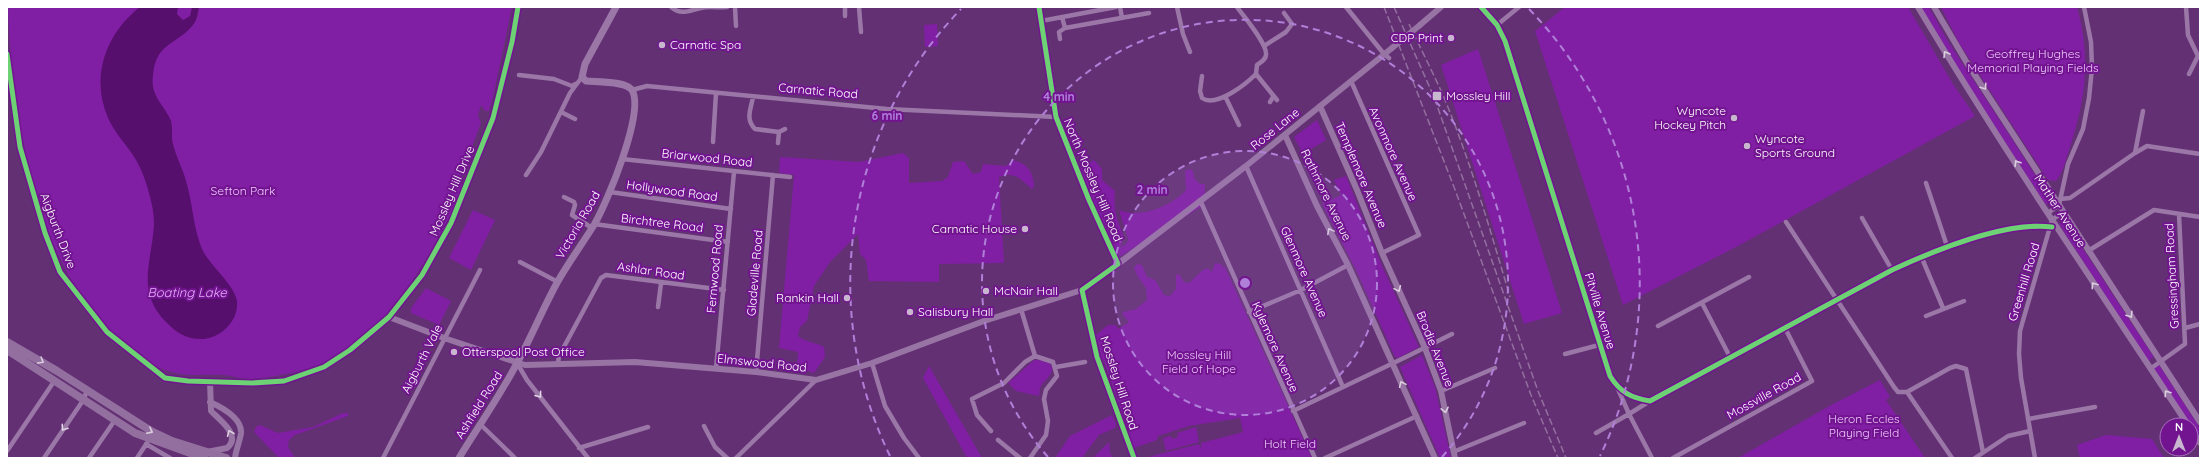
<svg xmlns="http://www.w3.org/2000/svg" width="2207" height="465" font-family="Quicksand,sans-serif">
  <rect width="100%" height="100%" fill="#633074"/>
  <path fill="#801fa3" d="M8,7H512L493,97L489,111H485L481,105L478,115L481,123L459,181L463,186C436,252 382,344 311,368C297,373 266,378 251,379C242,379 233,376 224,375C206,374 188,377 171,372C137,364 101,322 81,294C31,226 10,90 8,7Z
    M1565,7H1908L1953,84L1975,116L1736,247L1623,305L1535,31Z
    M1921,7H1929L1946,38L2052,201L2046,205L1962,76Z
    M1941,7H2077C2091,58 2086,97 2070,147C2066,158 2064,171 2056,181L2048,180L1959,43Z
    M937,24L938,46L925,47L924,25Z
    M1478,49L1562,313L1524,324L1441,65Z
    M1317,120L1326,140L1303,154L1294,137Z
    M903,153L909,158V183L942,181L948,177L953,162L964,161L973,174L981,172L983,164L1006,166L1012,160C1027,163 1033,171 1034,186L1032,189C1020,179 1015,171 999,177L1004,263L939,264V282L869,281L866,260L860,254L858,234L830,262L814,286L807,321L800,327L798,336C805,342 815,342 824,347L825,357L814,373L797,367L798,352L779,348L794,175L779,173L780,157L859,162Z
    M1094,160L1102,169V180L1115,191C1113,209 1117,220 1124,237L1120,248L1127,243L1128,239L1119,210C1140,219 1172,206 1186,190L1185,171L1190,169L1193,171L1194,178L1200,184H1205L1204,205L1121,256L1119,255L1118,259L1080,169Z
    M1346,176L1383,268L1419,347L1398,358L1395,357L1356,270L1322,204L1341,195L1334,180Z
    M473,210L495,220L471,270L449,258Z
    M2064,220L2153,356V358L2148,361L2059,224Z
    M1215,263L1221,264L1223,268L1224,265L1312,458H1144L1199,444L1201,449V443L1243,432L1240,418L1189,426L1158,436L1157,440L1134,448L1104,361L1099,356L1101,355L1096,335L1108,325H1116L1118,329L1129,322L1123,315V312L1136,309L1147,300L1146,288L1138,277L1134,268L1137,264L1142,265L1147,277L1155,280L1164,295L1170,296L1176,289V275L1179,274L1184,282L1189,283L1203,270L1208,268L1212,272Z
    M426,288L451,301L439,325L411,313V308Z
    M1422,355L1435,387L1451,458H1440L1400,367Z
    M1034,360C1042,360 1056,362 1051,373C1049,378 1043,382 1041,386C1039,389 1040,393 1039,396L1016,391L1008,383Z
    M2159,365L2200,428V441L2153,369Z
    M929,366L982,458H967L923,378Z
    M1880,380L1890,397L1886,400L1925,458H1738L1831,405Z
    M343,413H348V416L295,435L289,440L288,447L295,458H279L254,432L256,427L260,425L278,433L313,427Z
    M1112,415L1116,424L1115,428L1099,435L1082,458H1055L1070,436Z
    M1196,427L1199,442L1166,451L1163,438L1171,436L1172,439L1178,437L1177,433Z
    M2106,435L2152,439L2164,458H2080L2077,445Z
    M1109,442L1110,453L1113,458H1093Z"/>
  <path fill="#570f6e" d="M140,7H178L177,14L183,20L190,16L192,7H199C198,13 197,20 193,25C177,45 156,42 153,75C150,97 164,104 171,121C173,129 171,137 173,144C176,157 183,169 186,181C193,204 193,228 202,249C210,266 234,284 237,301C239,321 220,339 201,339C186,339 177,333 167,323C135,292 152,262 154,224C154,214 152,203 149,193C146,182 142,170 136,160C128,146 115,134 108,118C90,77 106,33 140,7Z"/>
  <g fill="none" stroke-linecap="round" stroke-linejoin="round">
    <path stroke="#9b77a7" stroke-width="4.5" d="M671,7C682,16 690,10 701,8C709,6 718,8 727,7
      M735,7L736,26
      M845,7V16
      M859,7L861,32
      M1120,7L1122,18
      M1177,7L1183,34L1190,52
      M1346,7L1384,54L1389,58
      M1481,7L1497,25L1505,41L1610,376C1620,392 1631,398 1650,401L1892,270C1933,251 2006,221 2052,227
      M2186,7L2188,35L2198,56L2189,74
      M1062,17L1065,28
      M1041,21L1116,7
      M1497,25L1519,7
      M1060,39L1059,32L1065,28L1149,13
      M1264,46L1286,32L1292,24L1284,13
      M1256,74L1277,100
      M519,75L554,79L572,86L575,84
      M1202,76L1200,91L1202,98C1216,108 1246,84 1256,74L1257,65C1261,62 1267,59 1266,53C1265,41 1244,17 1237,7
      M1351,81L1419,235L1382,253
      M632,90L647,86L887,109L1056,117
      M1225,96L1239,125
      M753,97C751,109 745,119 755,129L779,132
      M1270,102L1273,97
      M561,112L575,119
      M713,142L716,93
      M778,143L779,132L785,129
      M2135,153L2143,111
      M622,159L790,177
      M1246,166L1343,387
      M526,175L541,152L570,93L582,77
      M1926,183L1947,246
      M610,192L731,209
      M564,197L574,202L575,205L572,215L592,228
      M2060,199L2070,198L2135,153L2147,146L2200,154
      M1200,200L1315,458
      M2048,213L2059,205L2068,164L2083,129L2089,98L2092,68L2091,42L2084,7
      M1862,218L1892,270
      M1786,222L1894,387L1898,392H1907L1952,458
      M594,224L728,242
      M2088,251L2154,210L2200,217
      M1921,256L1943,308
      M520,262L558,282
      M1082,290L1097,357L1134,458
      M1702,303L1730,357
      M658,307L661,283
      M1021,309L1035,356
      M1249,312L1301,290L1348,265
      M1926,316L1964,301
      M1658,326L1749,277
      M2185,328L2200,324
      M1565,354L1599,345
      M517,363L527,380L588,458
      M558,363L559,356L601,278L606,275L724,290
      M872,363L885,406L904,438L919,458
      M1056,367L1085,362
      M716,369L734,172
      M2150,369L2185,344L2179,214
      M756,372L773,175
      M1618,389L1629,414L1650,401
      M1441,391L1495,368
      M1907,392L1950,368L1956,366L1966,369L1983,452
      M1293,411L1408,356L1452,334
      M2028,419L2095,407
      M480,424L515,458
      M704,426L715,447L727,458
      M991,431L977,415L972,399L1004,383L1025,362L1035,356L1053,362L1057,376L1046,390L1044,399L1048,421L1046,435L1030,458
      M1596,433L1629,414L1652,458
      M998,440L1020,458
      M146,444L170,458
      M579,448L648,427
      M7,451L55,380
      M1453,452L1524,423
      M44,458L84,399L87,390
      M89,458L115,420
      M137,458L147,443
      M383,458L480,270
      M736,458L816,380
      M1325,458L1417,416
      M1673,458L1812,381L1785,328
      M1975,458L2008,436L2030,431
      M2035,458L2021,378L2019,354L2020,331L2052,220L2063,212"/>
    <path stroke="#9774a3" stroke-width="6" d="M1039,7L1056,117L1089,200L1118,264
      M1918,7C2003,150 2097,287 2188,425
      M1934,7L1967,63L2200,422
      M1420,25L1441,7
      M7,54L20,147L45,233L60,272L107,332L165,378L188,381L252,383L284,381L324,367L350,350L389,317L422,275L451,223L493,118L512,42L518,7
      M1320,106L1357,190L1382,253L1425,348L1441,391L1455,458
      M1285,135L1317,206L1348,265L1435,458
      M389,317L444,338L525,365L635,362L756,372L816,380L872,363L984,321L1082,290L1118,264L1246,166L1392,48
      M210,402C221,407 242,418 241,433C240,441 236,449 235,458
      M2191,429L2200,443
      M207,452L227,448C242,436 220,420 211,411L210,381"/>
    <path stroke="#9a77a6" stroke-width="7" d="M459,458C478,427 499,397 516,365C531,338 543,308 558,281C569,262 582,244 594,225C607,203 645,112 632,90C626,81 597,82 586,81L582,77L585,64L616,7"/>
    <path stroke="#936f9f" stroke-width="8" d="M7,342L57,371L151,431L172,441L226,458
      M7,350L135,433L204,458"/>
    <path stroke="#936f9f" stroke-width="1.5" stroke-dasharray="7 3" stroke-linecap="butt" d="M1384,7L1454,187L1531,395L1558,458
      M1394,7L1434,97L1538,391L1566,458
      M1409,24C1420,47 1432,71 1443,95C1470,160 1490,229 1510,297"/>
    <path stroke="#9774a3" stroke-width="6" d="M1392,48L1420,25"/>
    <g stroke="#721490" stroke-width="8">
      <path id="cycleway" d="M1039,7L1056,117L1089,200L1118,264L1082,290L1097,357L1134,458
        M1481,7L1497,25L1505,41L1610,376C1620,392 1631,398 1650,401L1892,270C1933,251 2006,221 2052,227
        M7,54L20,147L45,233L60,272L107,332L165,378L188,381L252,383L284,381L324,367L350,350L389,317L422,275L451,223L493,118L512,42L518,7"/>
    </g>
    <use href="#cycleway" stroke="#6cd273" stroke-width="5"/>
  </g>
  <defs><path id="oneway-chevron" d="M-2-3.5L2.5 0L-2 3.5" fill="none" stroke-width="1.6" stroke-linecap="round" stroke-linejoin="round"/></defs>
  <g stroke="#dbcedf">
    <use href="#oneway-chevron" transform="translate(1946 54) rotate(-121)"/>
    <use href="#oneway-chevron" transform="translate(1984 87) rotate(56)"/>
    <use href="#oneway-chevron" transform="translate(2017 163) rotate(-122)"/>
    <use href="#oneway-chevron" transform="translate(1330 231) rotate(-118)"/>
    <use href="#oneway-chevron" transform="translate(2094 285) rotate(-124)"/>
    <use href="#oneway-chevron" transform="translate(1398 289) rotate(66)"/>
    <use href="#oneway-chevron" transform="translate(2130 315) rotate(57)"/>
    <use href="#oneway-chevron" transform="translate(1402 384) rotate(-114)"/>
    <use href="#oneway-chevron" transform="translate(2167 393) rotate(-124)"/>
    <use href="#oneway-chevron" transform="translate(1445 410) rotate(78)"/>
    <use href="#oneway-chevron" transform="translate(230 433) rotate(-112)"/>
  </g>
  <g stroke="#d9cddd">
    <use href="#oneway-chevron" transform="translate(41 361) rotate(31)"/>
    <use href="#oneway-chevron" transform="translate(150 431) rotate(27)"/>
  </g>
  <g stroke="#e1d6e5">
    <use href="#oneway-chevron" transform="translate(539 395) rotate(53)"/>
    <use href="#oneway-chevron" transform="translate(64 428) rotate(124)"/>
  </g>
  <circle cx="1245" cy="283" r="132" fill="#b080d9" fill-opacity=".12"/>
  <g fill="none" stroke="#b080d9" stroke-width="2" stroke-dasharray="7 5">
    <circle cx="1245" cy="283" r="132"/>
    <path d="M1048 457A263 263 0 1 1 1442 457"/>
    <path d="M890 456A395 395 0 0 1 961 9M1529 9A395 395 0 0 1 1600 456"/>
  </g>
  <g fill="#c8b7ce" stroke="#721490" stroke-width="1.5">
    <circle cx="1451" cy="38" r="4"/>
    <circle cx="662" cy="45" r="4"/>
    <rect x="1432" y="91" width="10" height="10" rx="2"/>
    <circle cx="1734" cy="118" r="4"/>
    <circle cx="1747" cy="146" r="4"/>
    <circle cx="1025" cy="229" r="4"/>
    <circle cx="986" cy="291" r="4"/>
    <circle cx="847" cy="298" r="4"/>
    <circle cx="910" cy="312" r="4"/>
    <circle cx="454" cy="352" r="4"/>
  </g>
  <g text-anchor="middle" stroke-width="4" stroke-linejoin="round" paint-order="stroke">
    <g font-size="12" fill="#fff" stroke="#721490" text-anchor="start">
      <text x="1443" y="42" text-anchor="end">CDP Print</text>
      <text x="670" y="49">Carnatic Spa</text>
      <text x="1446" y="100">Mossley Hill</text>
      <text x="1726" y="115" text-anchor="end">Wyncote<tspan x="1726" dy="14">Hockey Pitch</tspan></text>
      <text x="1755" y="143">Wyncote<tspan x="1755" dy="14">Sports Ground</tspan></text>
      <text x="1017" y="233" text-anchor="end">Carnatic House</text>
      <text x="994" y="295">McNair Hall</text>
      <text x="839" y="302" text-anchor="end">Rankin Hall</text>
      <text x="918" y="316">Salisbury Hall</text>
      <text x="462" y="356">Otterspool Post Office</text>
    </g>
    <g font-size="12" fill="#eec7fc" stroke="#721490">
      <text x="2033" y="58">Geoffrey Hughes<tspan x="2033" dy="14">Memorial Playing Fields</tspan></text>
      <text x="243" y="195">Sefton Park</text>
      <text x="1199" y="359">Mossley Hill<tspan x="1199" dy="14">Field of Hope</tspan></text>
      <text x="1864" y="423">Heron Eccles<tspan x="1864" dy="14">Playing Field</tspan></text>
      <text x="1290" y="448">Holt Field</text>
    </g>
    <g font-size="12" fill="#fff" stroke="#721490">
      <text transform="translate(818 91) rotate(5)" y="4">Carnatic Road</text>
      <text transform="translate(1275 129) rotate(-39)" y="4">Rose Lane</text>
      <text transform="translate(1393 154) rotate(66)" y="4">Avonmore Avenue</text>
      <text transform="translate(707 158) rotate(6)" y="4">Briarwood Road</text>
      <text transform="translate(1361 175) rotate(67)" y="4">Templemore Avenue</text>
      <text transform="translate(1093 180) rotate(67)" y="4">North Mossley Hill Road</text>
      <text transform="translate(452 191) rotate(-67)" y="4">Mossley Hill Drive</text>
      <text transform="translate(672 191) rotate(8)" y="4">Hollywood Road</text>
      <text transform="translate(1326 195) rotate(64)" y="4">Rathmore Avenue</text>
      <text transform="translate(2060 211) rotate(57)" y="4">Mather Avenue</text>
      <text transform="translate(662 223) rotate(7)" y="4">Birchtree Road</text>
      <text transform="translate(578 225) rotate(-60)" y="4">Victoria Road</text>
      <text transform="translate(58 231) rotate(69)" y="4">Aigburth Drive</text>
      <text transform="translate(715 269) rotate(-85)" y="4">Fernwood Road</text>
      <text transform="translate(651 271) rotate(8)" y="4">Ashlar Road</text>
      <text transform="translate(1304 272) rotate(66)" y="4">Glenmore Avenue</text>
      <text transform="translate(755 273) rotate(-85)" y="4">Gladeville Road</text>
      <text transform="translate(2172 276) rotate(-93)" y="4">Gressingham Road</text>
      <text transform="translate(2024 282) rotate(-73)" y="4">Greenhill Road</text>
      <text transform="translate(1600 311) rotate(73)" y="4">Pitville Avenue</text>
      <text transform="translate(1275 347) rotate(66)" y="4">Kylemore Avenue</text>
      <text transform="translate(1435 349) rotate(68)" y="4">Brodie Avenue</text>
      <text transform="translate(422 359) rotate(-63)" y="4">Aigburth Vale</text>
      <text transform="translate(762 363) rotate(6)" y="4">Elmswood Road</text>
      <text transform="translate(1119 383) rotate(72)" y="4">Mossley Hill Road</text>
      <text transform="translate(1764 396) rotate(-29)" y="4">Mossville Road</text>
      <text transform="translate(479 405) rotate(-58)" y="4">Ashfield Road</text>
    </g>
    <g font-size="13" font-style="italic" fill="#e4acf8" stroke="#721490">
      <text x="187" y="297">Boating Lake</text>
    </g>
  </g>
  <circle cx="1245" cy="283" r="6" fill="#b080d9" stroke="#721490" stroke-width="2"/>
  <g font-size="12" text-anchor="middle" font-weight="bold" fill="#b080d9" stroke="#721490" stroke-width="4" stroke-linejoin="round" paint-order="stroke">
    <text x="1059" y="101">4 min</text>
    <text x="887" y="120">6 min</text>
    <text x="1152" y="194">2 min</text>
  </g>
  <rect width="2207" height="465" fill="none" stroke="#ffffff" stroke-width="16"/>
  <g transform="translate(2179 437)"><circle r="19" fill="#721490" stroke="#aa72bc"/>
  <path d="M0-3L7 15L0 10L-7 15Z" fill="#c8b7ce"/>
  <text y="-6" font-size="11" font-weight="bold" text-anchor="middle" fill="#ffffff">N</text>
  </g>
</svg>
